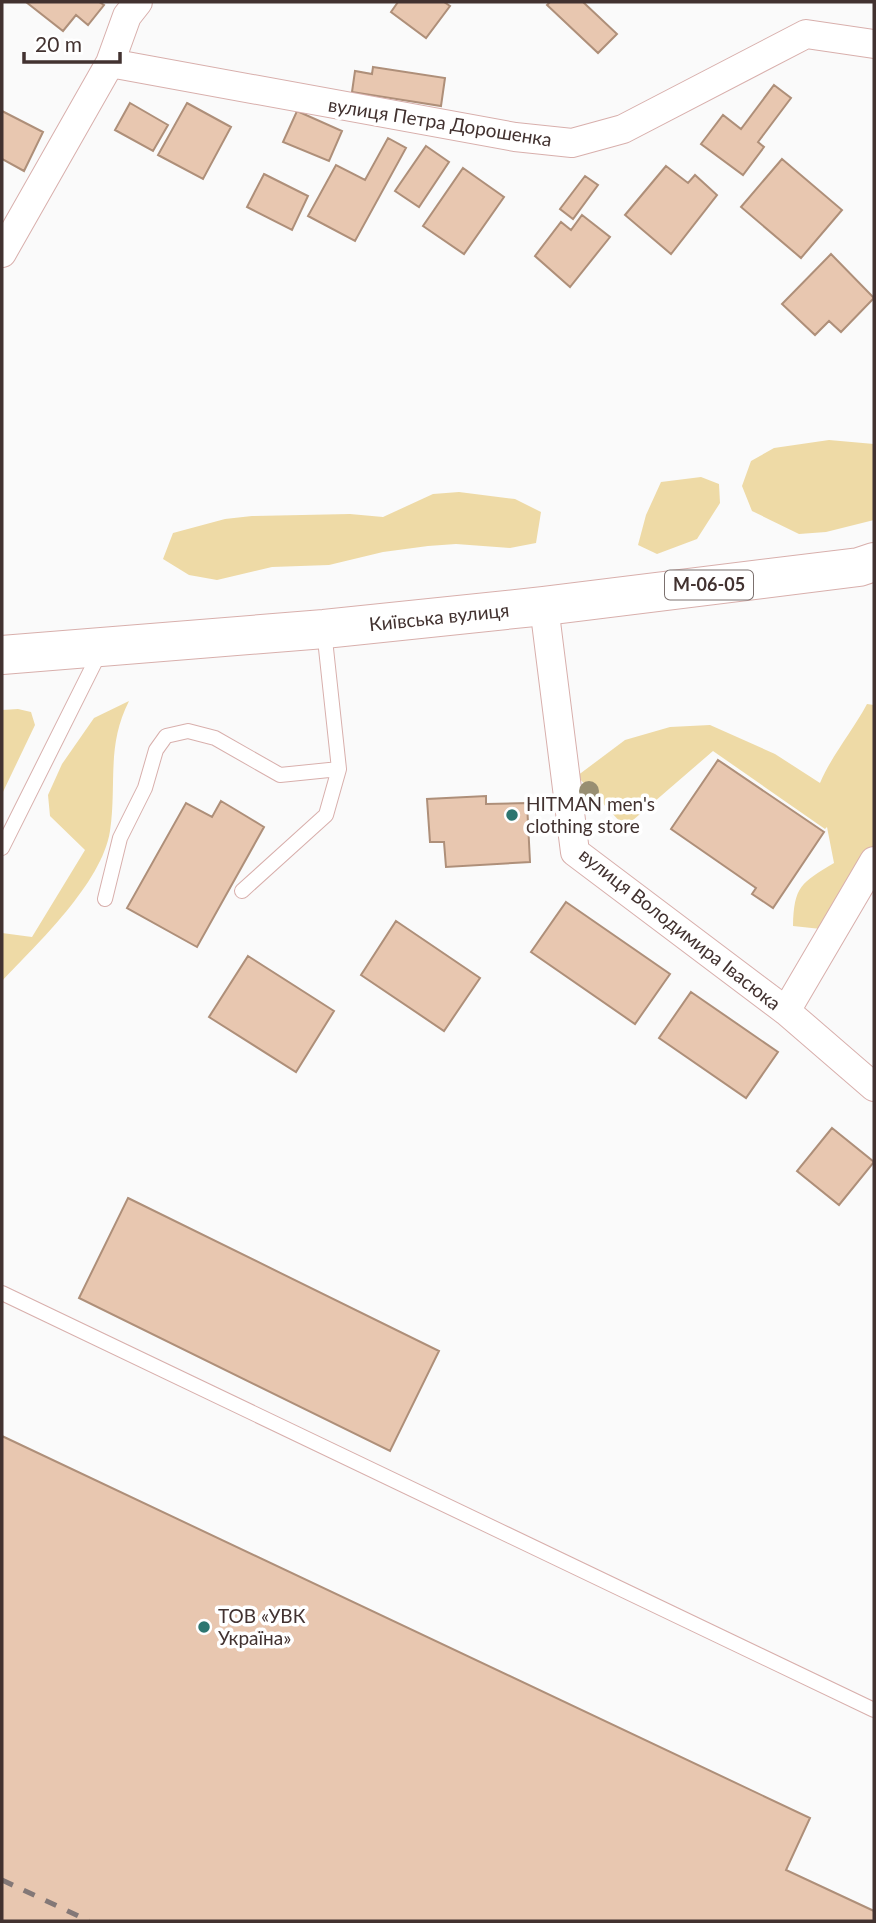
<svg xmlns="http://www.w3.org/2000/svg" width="876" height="1923" font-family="Lato,sans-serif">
  <rect width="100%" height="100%" fill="#fafafa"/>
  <path fill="#eedaa6" d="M829,440L874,444V520L826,532L799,534L752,511L742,486L751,461L774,448Z
    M701,477L719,484L720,503L697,539L657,554L638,545L646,515L661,482Z
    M459,492L515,499L541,512L536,543L510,548L456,544L428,546L383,552L329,565L272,567L217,580L189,575L163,559L173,533L225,519L252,516L350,514L383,517L433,494Z
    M129,701C106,746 117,785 110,831C102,883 37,944 2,981V933L32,937L85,850L50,816L48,795L62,764L94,718Z
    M867,704L874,705V875L821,929L793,926C794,886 801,883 834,863L827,827L825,829L713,751L625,827L577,776L625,740L670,727L710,725L775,754L820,783C832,755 852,732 867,704Z
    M18,709L31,712L35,725L2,794V710Z"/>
  <path fill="#e8c7b0" stroke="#ae8f79" stroke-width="2" d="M26,2H99L104,5L88,25L76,15L63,31Z
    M398,2H444L450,6L426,38L391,12Z
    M550,2H583L617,34L598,53L547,5Z
    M373,67L445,78L441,106L352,92L355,71L372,74Z
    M774,85L791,98L758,142L764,147L743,175L701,144L723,115L741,129Z
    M130,103L168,125L153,151L115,130Z
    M187,103L231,127L203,179L158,155Z
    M2,111L43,132L24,171L2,159Z
    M297,111L342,131L329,161L283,142Z
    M388,138L406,148L355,241L308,216L336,165L365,180Z
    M426,146L449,162L419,207L395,191Z
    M782,159L842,210L801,258L741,207Z
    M666,166L688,183L695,175L717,195L671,254L625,215Z
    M463,168L504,197L464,254L423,226Z
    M264,174L308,196L292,230L247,207Z
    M585,176L598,185L573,219L560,209Z
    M582,215L610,237L570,287L535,256L561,222L571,230Z
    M831,254L874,298L841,332L829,321L815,335L782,304Z
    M718,760L824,832L773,908L752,894L756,888L671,829Z
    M486,796V804L527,803L530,862L446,867L444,842H430L427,799Z
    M221,801L264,827L197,947L127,908L186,803L212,817Z
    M566,902L670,974L635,1024L531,952Z
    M396,921L480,978L444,1031L361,975Z
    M248,956L334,1011L296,1072L209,1017Z
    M691,992L778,1052L746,1098L659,1038Z
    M832,1128L874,1162L839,1205L797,1171Z
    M128,1198L439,1351L390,1451L79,1298Z
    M2,1436L810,1818L786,1870L874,1911V1921H2Z"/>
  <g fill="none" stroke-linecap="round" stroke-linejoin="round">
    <g stroke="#d8afac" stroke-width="16">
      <path id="service" d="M2,848L100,652
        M242,891L326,815L339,769
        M105,899L120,838L145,788L156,750L166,736L188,731L215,738L280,775L339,769L324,630
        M2,1293L874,1710"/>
    </g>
    <g stroke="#d8afac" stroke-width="30">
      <path id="minor" d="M110,63L515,137L572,143L623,129L806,34L874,44
        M2,253L110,63L127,16L138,2
        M544,606L575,852L786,1011L874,1087
        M786,1011L874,861"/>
    </g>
    <g stroke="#d8afac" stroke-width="40">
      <path id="trunk" d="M2,655L324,629L544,606L859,567L874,562"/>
    </g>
    <use href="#service" stroke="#fff" stroke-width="14"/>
    <use href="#minor" stroke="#fff" stroke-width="28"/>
    <use href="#trunk" stroke="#fff" stroke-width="38"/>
    <path stroke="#837877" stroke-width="5" stroke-dasharray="12 12" stroke-linecap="butt" d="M2,1880L89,1921"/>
  </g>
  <circle fill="#988e72" cx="589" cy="791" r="10"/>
  <g fill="#2d7670" stroke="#fff" stroke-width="2.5">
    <circle cx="512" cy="815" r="7"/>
    <circle cx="204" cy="1627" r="7"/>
  </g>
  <g text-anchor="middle" stroke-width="7" stroke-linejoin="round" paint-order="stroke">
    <rect fill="#fff" stroke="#7b706e" stroke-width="2" x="665" y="570.5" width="88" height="29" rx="5"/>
    <g font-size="18" font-weight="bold" fill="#423230">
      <text x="709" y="591">М-06-05</text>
    </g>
    <g font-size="19" fill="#423230" stroke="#fff">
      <text transform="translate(440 122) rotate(9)" y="7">вулиця Петра Дорошенка</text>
      <text transform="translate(439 617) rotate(-6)" y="7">Київська вулиця</text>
      <text transform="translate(680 929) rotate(38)" y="7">вулиця Володимира Івасюка</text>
    </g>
    <g font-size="19" fill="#423230" stroke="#fff" text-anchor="start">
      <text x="526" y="811">HITMAN men's<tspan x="526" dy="22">clothing store</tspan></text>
      <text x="218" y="1623">ТОВ «УВК<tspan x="218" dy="22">Україна»</tspan></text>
    </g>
  </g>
  <rect width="876" height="1923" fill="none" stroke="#423230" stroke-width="7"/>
  <path d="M24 52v10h96v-10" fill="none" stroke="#423230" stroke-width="3.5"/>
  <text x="35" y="52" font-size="21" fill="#423230" stroke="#ffffff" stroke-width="5" paint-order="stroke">20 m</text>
</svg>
